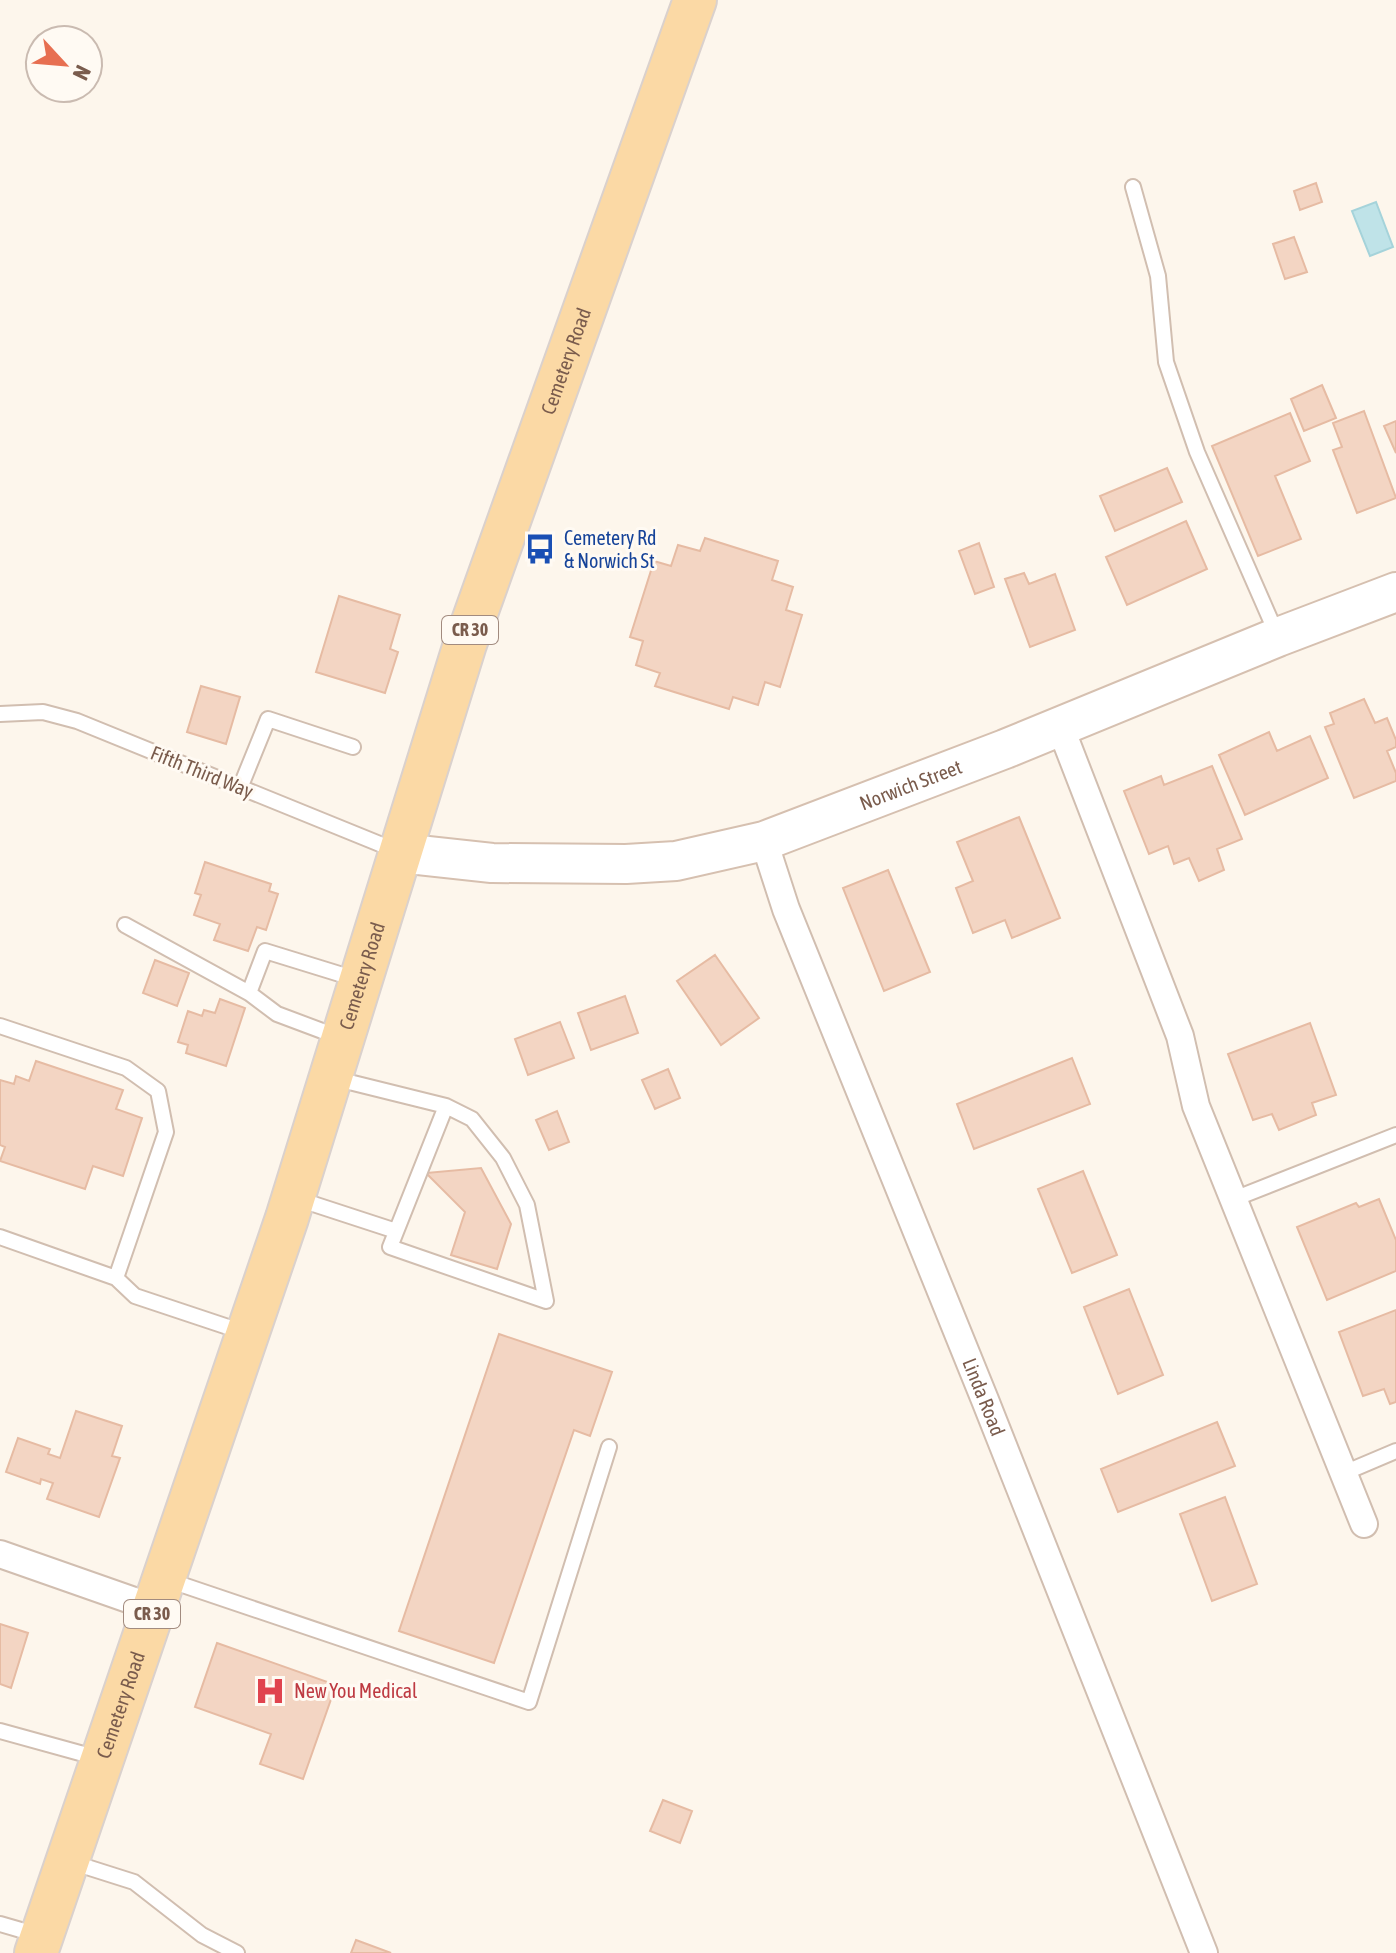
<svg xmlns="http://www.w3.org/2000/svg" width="1396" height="1953" font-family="'Asap Condensed',sans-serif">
  <rect width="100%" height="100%" fill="#fdf6ec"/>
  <path fill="#bfe3e8" stroke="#a5d3da" stroke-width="2" d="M1376,202L1393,247L1370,256L1352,211Z"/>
  <path fill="#f3d5c3" stroke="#e6bba3" stroke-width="2" d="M1316,183L1322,202L1300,210L1294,191Z
    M1294,237L1307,272L1285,279L1273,244Z
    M1322,385L1336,418L1304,431L1291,399Z
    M1364,411L1396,498L1357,513L1333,450L1342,447L1333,423Z
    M1290,413L1310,461L1275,476L1301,539L1258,556L1212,446Z
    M1396,421V453L1384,426Z
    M1167,468L1182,502L1115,531L1100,496Z
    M1186,521L1207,569L1127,605L1106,557Z
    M705,538L778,561L772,580L793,587L786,610L802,615L780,687L765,682L758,705L733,697L729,709L655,686L660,673L636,665L643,641L630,637L654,561L671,566L678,545L700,551Z
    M979,543L994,587L975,594L959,551Z
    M1024,573L1029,584L1055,574L1075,630L1030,647L1005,579Z
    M339,596L400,615L390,649L398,652L385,693L316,672Z
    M201,686L240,697L226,744L187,732Z
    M1364,699L1375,723L1387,718L1396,740V747L1387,751L1396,773V781L1354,798L1325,727L1334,724L1330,713Z
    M1269,732L1277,751L1310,736L1328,778L1245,815L1219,755Z
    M1212,766L1242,839L1217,849L1224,870L1199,881L1189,858L1174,864L1168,846L1149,854L1124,791L1161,776L1164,785Z
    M1019,817L1060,918L1012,938L1005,920L973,933L956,888L973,881L957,842Z
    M205,862L271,884L269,891L278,894L266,930L257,927L248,951L214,940L220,924L194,915L201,895L195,893Z
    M888,870L930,972L884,991L843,888Z
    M715,955L759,1018L721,1045L677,981Z
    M155,960L189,973L177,1006L143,993Z
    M625,996L638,1033L591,1050L578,1013Z
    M220,999L245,1008L226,1066L186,1053L188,1045L178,1042L188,1011L202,1016L204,1010L215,1013Z
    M560,1022L574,1058L528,1075L515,1039Z
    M1310,1023L1336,1095L1312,1103L1316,1115L1279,1130L1272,1114L1253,1120L1228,1054Z
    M1072,1058L1090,1104L974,1149L957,1104Z
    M36,1061L123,1090L116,1109L142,1118L123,1176L93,1166L85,1189L0,1161L5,1147L0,1145V1080L14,1084L16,1076L29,1081Z
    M668,1069L680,1098L655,1109L642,1080Z
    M557,1111L569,1142L549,1150L536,1120Z
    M481,1168L511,1224L497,1269L451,1255L465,1212L426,1173Z
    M1083,1171L1117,1255L1072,1273L1038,1189Z
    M1379,1199L1396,1240V1271L1327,1300L1297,1227L1356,1203L1359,1207Z
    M1129,1289L1163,1375L1118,1394L1084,1307Z
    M1396,1310V1402L1390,1404L1384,1389L1363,1396L1339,1332Z
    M499,1334L612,1372L590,1436L574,1430L494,1663L399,1631Z
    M76,1411L122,1426L112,1456L120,1458L99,1517L47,1499L53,1483L41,1479L40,1484L6,1472L18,1438L50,1449L48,1454L60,1458Z
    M1217,1422L1235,1466L1118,1512L1101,1469Z
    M1225,1497L1257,1584L1212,1601L1180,1514Z
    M0,1624L28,1633L11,1688L0,1684Z
    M217,1643L336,1685L303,1779L260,1764L271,1734L195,1707Z
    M663,1800L692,1811L680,1843L650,1831Z
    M356,1940L391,1953H351Z"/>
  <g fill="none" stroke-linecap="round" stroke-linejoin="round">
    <g stroke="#d1beb0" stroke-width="18">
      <path id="service" d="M1133,187L1158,276L1166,362L1197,452L1278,637
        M0,714L43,712L77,721L397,851
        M240,788L268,719L353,747
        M125,925L249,993L265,951L359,980
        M249,993L277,1014L341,1038
        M0,1026L126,1068L158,1091L166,1132L116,1278
        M333,1078L446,1106L472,1119L503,1158L527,1205L546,1301L390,1247L446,1106
        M298,1199L396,1231
        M1234,1199L1396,1135
        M0,1237L116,1278L135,1296L243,1332
        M1344,1473L1396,1451
        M168,1580L529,1702L609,1447
        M0,1731L98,1758
        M71,1862L134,1882L202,1935L237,1953
        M0,1924L38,1935"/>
    </g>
    <g stroke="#d1beb0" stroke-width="30">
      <g id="minor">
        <path d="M1060,726L1180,1036L1196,1106L1364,1524"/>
        <path id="s1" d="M764,841L786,909L985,1400L1204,1953"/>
        <path d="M0,1554L154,1608"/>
      </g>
    </g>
    <g stroke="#d6c0b0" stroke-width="42">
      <g id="secondary">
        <path id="s2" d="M400,853L492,863L626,864L676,861L764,841L1005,749L1278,637L1396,592"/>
      </g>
    </g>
    <g stroke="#dad1cd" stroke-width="46">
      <g id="primary">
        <path id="s3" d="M36,1953L287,1218L465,644L695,0"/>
      </g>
    </g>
    <use href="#service" stroke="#fff" stroke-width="14"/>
    <use href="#minor" stroke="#fff" stroke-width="26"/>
    <use href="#secondary" stroke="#fff" stroke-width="38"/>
    <use href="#primary" stroke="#fbd9a5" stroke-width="42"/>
  </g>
  <defs>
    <g id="bus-bare" transform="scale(2.4)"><path d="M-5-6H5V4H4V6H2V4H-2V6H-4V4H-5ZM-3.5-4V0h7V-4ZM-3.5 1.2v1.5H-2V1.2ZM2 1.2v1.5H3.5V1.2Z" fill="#1a4fb4" stroke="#fffaf3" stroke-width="2.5" paint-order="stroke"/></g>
    <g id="hospital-bare" transform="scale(2.4)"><path d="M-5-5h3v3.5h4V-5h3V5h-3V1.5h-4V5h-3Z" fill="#e0444e" stroke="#fffaf3" stroke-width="2.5" paint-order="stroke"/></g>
  </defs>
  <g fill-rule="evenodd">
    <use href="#bus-bare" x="540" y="549"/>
    <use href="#hospital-bare" x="270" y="1691"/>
  </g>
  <g text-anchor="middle" stroke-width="6" stroke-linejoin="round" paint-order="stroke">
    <g fill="#fffaf3" stroke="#a28b7f" stroke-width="2">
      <rect x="442" y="616" width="56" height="28" rx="6"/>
      <rect x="124" y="1600" width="56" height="28" rx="6"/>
    </g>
    <g font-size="18" font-weight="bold" fill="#7a5c4d">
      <text x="470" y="636">CR 30</text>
      <text x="152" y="1620">CR 30</text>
    </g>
    <g font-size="20" fill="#7a5c4d" stroke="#fffaf3">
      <text dy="7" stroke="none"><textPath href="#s3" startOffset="1678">Cemetery Road</textPath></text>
      <text transform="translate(202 772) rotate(22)" y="7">Fifth Third Way</text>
      <text dy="7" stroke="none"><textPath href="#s2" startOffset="524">Norwich Street</textPath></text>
      <text dy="7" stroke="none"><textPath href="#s3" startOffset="1030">Cemetery Road</textPath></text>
      <text dy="7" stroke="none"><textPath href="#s1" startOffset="598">Linda Road</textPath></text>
      <text dy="7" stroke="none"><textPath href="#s3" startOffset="262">Cemetery Road</textPath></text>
    </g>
    <g font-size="20" fill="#164399" stroke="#fffaf3" text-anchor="start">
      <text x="564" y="545">Cemetery Rd<tspan x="564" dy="23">&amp; Norwich St</tspan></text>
    </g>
    <g font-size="20" fill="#be3a42" stroke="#fffaf3" text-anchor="start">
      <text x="294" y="1698">New You Medical</text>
    </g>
  </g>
  <g transform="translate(64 64) rotate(116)"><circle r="38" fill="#fffaf3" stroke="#cabbb1" stroke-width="2"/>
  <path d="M0-6L14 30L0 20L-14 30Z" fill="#e76f51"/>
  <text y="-12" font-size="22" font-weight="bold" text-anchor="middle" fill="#7a5c4d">N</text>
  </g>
</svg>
